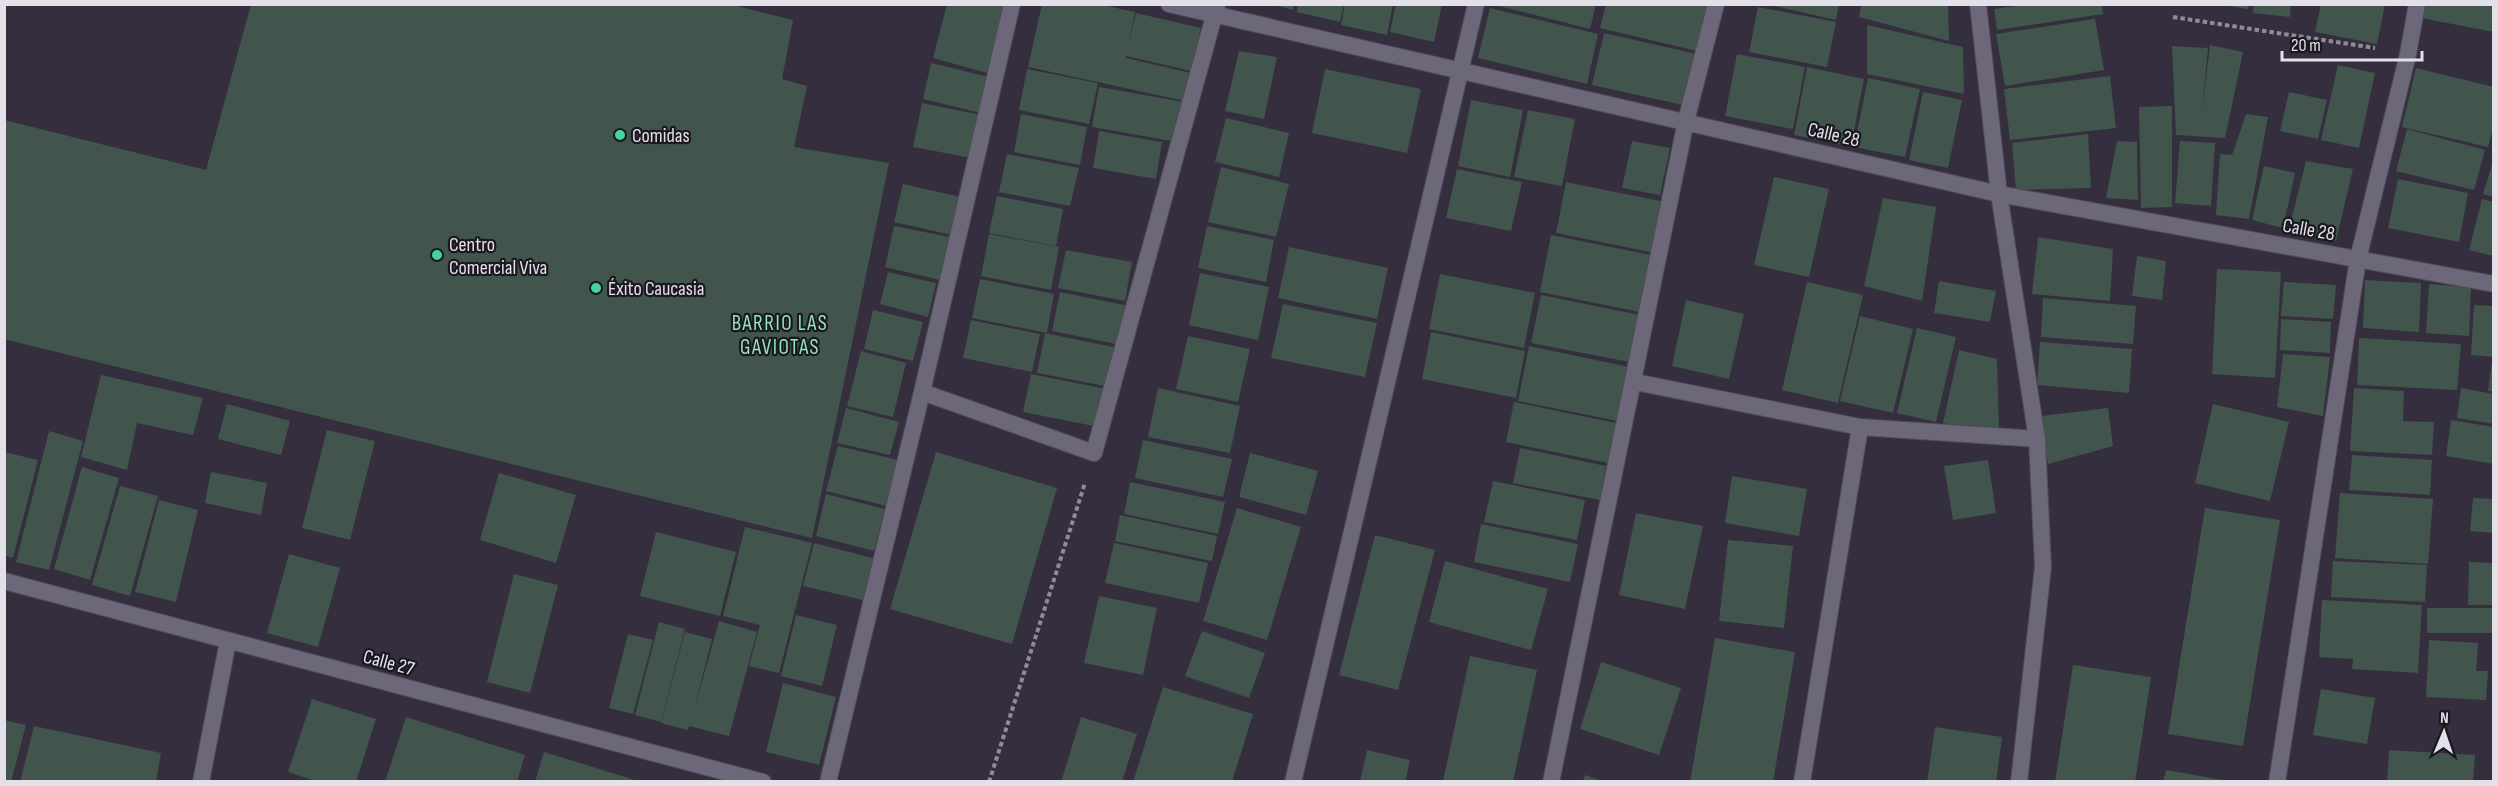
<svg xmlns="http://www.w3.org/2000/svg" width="2498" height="786" font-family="'Sofia Sans Condensed',sans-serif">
  <rect width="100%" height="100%" fill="#342e3f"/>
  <path fill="#41554c" d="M251,4H729L793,20L782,79L807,86L794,147L889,163L812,538L4,339V120L206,170Z
    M947,4H1003L991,74L933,58Z
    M1042,4H1098L1135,12L1129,43L1136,13L1201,28L1191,71L1126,56V58L1191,73L1185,101L1028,67Z
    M1272,4H1294L1293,10Z
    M1298,4H1344L1340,22L1297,12Z
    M1345,4H1393L1387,35L1341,25Z
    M1396,4H1442L1434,42L1390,32Z
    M1491,4H1596L1590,29Z
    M1606,4H1702L1712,7L1701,52L1600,28Z
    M1766,4H1839L1836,20Z
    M2217,4H2249L2248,9Z
    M2254,4H2291L2290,17L2253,13Z
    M2321,4H2385L2377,44L2315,32Z
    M2424,4H2494V32L2421,18Z
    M1861,5H1948L1949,41L1859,17Z
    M2023,5H2102L2103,14L1997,30L1994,9Z
    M1758,7L1836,22L1827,67L1749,52Z
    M1490,8L1598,34L1587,84L1478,58Z
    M2095,19L2104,70L2005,86L1996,34Z
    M1867,25L1963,47L1964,94L1867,74Z
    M1604,33L1701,55L1688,106L1592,85Z
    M2210,45L2243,52L2225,138L2176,135L2172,46L2208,48L2202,113Z
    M1239,51L1277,57L1264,119L1225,111Z
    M1737,54L1805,67L1793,129L1725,116Z
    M931,63L989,77L981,113L923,99Z
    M2338,65L2375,73L2359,148L2321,140Z
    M1807,67L1864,79L1851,146L1794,135Z
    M2416,68L2494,87V125L2488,147L2402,127Z
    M1027,69L1098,83L1089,124L1019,110Z
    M1325,69L1421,89L1407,153L1312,133Z
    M2110,76L2116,128L2010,140L2004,89Z
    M1868,78L1920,89L1905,157L1854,147Z
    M1099,87L1184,102L1177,142L1092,127Z
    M1923,92L1962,100L1948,168L1909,160Z
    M2289,92L2327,100L2318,139L2280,131Z
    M1471,100L1523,110L1510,177L1458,166Z
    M922,103L981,115L972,158L913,147Z
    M2172,106V207L2141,208L2139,107Z
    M1528,110L1575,119L1562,186L1514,177Z
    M1021,114L1087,127L1080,165L1014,152Z
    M2246,114L2268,117L2249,219L2216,215L2220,154L2232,155Z
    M1226,118L1289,133L1279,177L1215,162Z
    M2407,129L2485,150L2474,190L2396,171Z
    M1099,131L1162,142L1156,179L1093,168Z
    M2088,134L2091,188L2016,190L2012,143Z
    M1632,141L1670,148L1660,195L1622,188Z
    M2117,141L2137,142L2138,200L2106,198Z
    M2180,141L2215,143L2211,206L2175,203Z
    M1007,154L1079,168L1070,206L999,192Z
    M2494,158V197L2483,194Z
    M2306,161L2353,169L2336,241L2289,229Z
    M2264,166L2295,173L2283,228L2252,220Z
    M1221,167L1289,184L1276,237L1208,222Z
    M1457,169L1522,182L1511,231L1446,218Z
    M1774,177L1829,189L1809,277L1754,265Z
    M2398,179L2468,193L2459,242L2388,228Z
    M1566,182L1665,202L1655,253L1556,233Z
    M903,184L961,197L952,235L894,222Z
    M997,196L1063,209L1056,246L989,233Z
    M1883,198L1936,207L1922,301L1864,286Z
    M2482,199L2494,202V256L2469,250Z
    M894,226L950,237L940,280L885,267Z
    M1207,226L1274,240L1266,282L1198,268Z
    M989,234L1059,247L1051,290L981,276Z
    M1551,235L1656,256L1645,313L1540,292Z
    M2038,237L2113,249L2110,301L2032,294Z
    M1289,247L1388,268L1377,319L1278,298Z
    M1066,250L1132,262L1125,301L1058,288Z
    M2137,256L2166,261L2162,300L2132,296Z
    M2217,269L2281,272L2275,378L2212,374Z
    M888,272L936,283L928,317L880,304Z
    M1200,273L1269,287L1258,340L1189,325Z
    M1440,274L1535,293L1524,348L1429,329Z
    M980,279L1054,294L1047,333L972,318Z
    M2365,280L2421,283L2419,332L2363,328Z
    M1939,281L1996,291L1990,322L1934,313Z
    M1807,282L1863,295L1838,403L1782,390Z
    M2284,282L2336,285L2333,319L2281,316Z
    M2429,284L2471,287L2469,336L2426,333Z
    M1060,292L1129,306L1121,345L1052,331Z
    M1541,295L1645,316L1635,363L1531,343Z
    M2043,298L2136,306L2133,344L2041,337Z
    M1686,300L1744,314L1729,379L1672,366Z
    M1283,304L1377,323L1365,377L1271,358Z
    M2474,305L2494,306V357L2471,355Z
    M873,310L923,322L913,361L864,349Z
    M1860,316L1913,329L1893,413L1840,401Z
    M2281,319L2331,322L2330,353L2280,350Z
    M971,320L1040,334L1032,372L963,358Z
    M1917,328L1956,337L1936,422L1897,413Z
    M1431,332L1525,351L1516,398L1422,379Z
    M1045,333L1118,348L1110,387L1037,373Z
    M1188,336L1250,349L1238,402L1176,389Z
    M2359,338L2461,344L2457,390L2357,385Z
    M2040,342L2132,349L2129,393L2037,385Z
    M1529,346L1634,368L1623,422L1518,401Z
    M1959,350L1997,359L1999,433L1943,423Z
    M861,351L906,363L893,417L847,406Z
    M2283,354L2330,357L2323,416L2277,407Z
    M2492,362H2494V392L2488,391Z
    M1031,374L1106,389L1099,427L1023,412Z
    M101,375L203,398L193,435L137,423L127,470L81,457Z
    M1158,388L1240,406L1230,453L1148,437Z
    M2354,388L2404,391L2403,421L2434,422L2432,455L2350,451Z
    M2461,388L2494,394V424L2457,418Z
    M1514,402L1616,423L1608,463L1506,442Z
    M227,404L290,421L281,455L218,439Z
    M2213,404L2289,422L2270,501L2195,483Z
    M846,408L899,422L890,455L837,443Z
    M2108,408L2113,446L2048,464L2041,416Z
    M2451,420L2494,427V464L2446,456Z
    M327,430L375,441L350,540L302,528Z
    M49,431L83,441L49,570L16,562Z
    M1143,440L1232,459L1223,497L1135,478Z
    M838,446L898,460L887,506L826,491Z
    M1520,448L1606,466L1600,500L1513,483Z
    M4,452L38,460L13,558L4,555Z
    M936,452L1057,488L1012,644L890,609Z
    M1250,453L1318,471L1306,515L1239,497Z
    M2352,455L2432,460L2430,495L2349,490Z
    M1988,460L1996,513L1953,520L1944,466Z
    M82,467L119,478L90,580L54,569Z
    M211,472L267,483L261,515L205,503Z
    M499,473L576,495L556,563L480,540Z
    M1732,476L1807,489L1799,536L1725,523Z
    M1493,481L1585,500L1577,540L1484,522Z
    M1130,482L1225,502L1218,534L1124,514Z
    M120,486L158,496L130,596L92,585Z
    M2340,493L2433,499L2428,564L2335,558Z
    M826,494L885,509L874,551L816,536Z
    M2473,498L2494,499V533L2470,531Z
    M159,500L198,510L176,602L135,592Z
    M1237,508L1301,527L1267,640L1203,621Z
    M2205,508L2280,520L2243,746L2168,734Z
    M1636,513L1703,526L1685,609L1619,595Z
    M1120,515L1217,536L1212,561L1115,541Z
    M1481,524L1578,544L1570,582L1474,562Z
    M745,527L812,543L779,673L749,666L760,625L723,616Z
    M656,532L736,552L720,616L640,596Z
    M1375,535L1435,550L1398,690L1339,675Z
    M1728,540L1793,546L1784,628L1719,621Z
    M814,543L873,558L863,600L803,586Z
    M1114,543L1208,563L1199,603L1105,583Z
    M289,554L340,568L318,647L267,633Z
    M1445,561L1548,589L1531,650L1429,622Z
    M2333,561L2427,565L2425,602L2331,597Z
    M2469,562L2494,563V605H2468Z
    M514,574L558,585L530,693L487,682Z
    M1099,596L1157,608L1143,675L1084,663Z
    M2322,600L2422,605L2418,673L2352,669L2353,659L2319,657Z
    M2427,608H2494V633H2427Z
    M796,615L837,625L822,686L781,676Z
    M719,621L757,632L729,736L689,726L688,730L661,723L685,632L712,639L694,710Z
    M659,622L685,629L661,722L635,715Z
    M1202,631L1265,653L1249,698L1185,676Z
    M628,634L653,640L633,714L609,708Z
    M1715,638L1795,652L1773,782H1690Z
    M2429,640L2478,643L2476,671H2488L2486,700L2426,697Z
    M1470,656L1537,670L1513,782L1443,781Z
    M1601,662L1681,688L1659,755L1580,729Z
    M2073,665L2151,677L2135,782H2055Z
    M783,683L836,697L819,765L766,752Z
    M1163,687L1253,714L1232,782H1133Z
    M2321,689L2375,698L2367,744L2313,735Z
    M312,699L376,719L356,782H319L288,772Z
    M406,717L525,755L517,782H385Z
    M1081,717L1137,734L1122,782H1061Z
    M4,720L26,725L11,782H4Z
    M34,726L161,753L156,782H20Z
    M1935,727L2002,737L1996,782H1927Z
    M1367,750L1410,760L1405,782H1360Z
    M2389,750L2475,755L2473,782H2387Z
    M544,752L638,781V782H535Z
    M2166,770L2223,780V782H2163Z
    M1585,775L1603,781V782H1583Z"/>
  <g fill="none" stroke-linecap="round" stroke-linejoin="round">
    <g stroke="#504b58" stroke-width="18">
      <path id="service" d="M1686,121L1716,4"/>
    </g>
    <g stroke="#504b58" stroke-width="18">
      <path id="minor" d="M1169,4L1999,194L2494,284
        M1978,4L1999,194L2037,439L2043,567L2019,782
        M1635,382L1860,427L2037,439
        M922,392L1094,453L1217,5
        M4,581L763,782
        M201,782L228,641
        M828,782L922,392L1012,4
        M1293,782L1476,4
        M1551,782L1686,121
        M1802,782L1860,427
        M2277,782L2358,259L2408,54L2417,4"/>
    </g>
    <path stroke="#908b99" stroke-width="4" stroke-dasharray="4.5 3" stroke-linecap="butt" d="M2173,17L2375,48
      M989,782L1085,483"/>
    <use href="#service" stroke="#6d677a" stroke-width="16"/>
    <use href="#minor" stroke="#6d677a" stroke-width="16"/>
  </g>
  <g fill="#43d4a0" stroke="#1b181f" stroke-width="2">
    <circle cx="620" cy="135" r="6"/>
    <circle cx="437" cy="255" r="6"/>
    <circle cx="596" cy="288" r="6"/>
  </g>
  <g text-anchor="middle" stroke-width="4.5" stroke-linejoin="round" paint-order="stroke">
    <g font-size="20" fill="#e3e0ea" stroke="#1b181f">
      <text transform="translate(1834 134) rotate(13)" y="7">Calle 28</text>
      <text transform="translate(2309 229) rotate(10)" y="7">Calle 28</text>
      <text transform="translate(389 662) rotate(15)" y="7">Calle 27</text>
    </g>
    <g font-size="20" fill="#e3e0ea" stroke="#1b181f" text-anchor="start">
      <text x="632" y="142">Comidas</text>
      <text x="449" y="251">Centro<tspan x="449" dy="23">Comercial Viva</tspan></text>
      <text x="608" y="295">Éxito Caucasia</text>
    </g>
    <g font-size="21" letter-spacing="1.5" fill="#90e6c0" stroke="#1b181f">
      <text x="780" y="330">BARRIO LAS<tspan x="780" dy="24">GAVIOTAS</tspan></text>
    </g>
  </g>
  <rect width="2498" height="786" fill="none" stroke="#e3e0ea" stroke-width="12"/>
  <g transform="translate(2444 732) rotate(2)" stroke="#1b181f" stroke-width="4.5" paint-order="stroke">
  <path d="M0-4.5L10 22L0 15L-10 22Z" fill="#e3e0ea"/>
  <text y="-9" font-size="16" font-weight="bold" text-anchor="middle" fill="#e3e0ea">N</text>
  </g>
  <path d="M2282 51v9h140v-9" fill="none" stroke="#e3e0ea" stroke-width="3"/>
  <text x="2291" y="51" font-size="18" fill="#e3e0ea" stroke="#1b181f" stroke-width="4.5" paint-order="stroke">20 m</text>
</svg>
